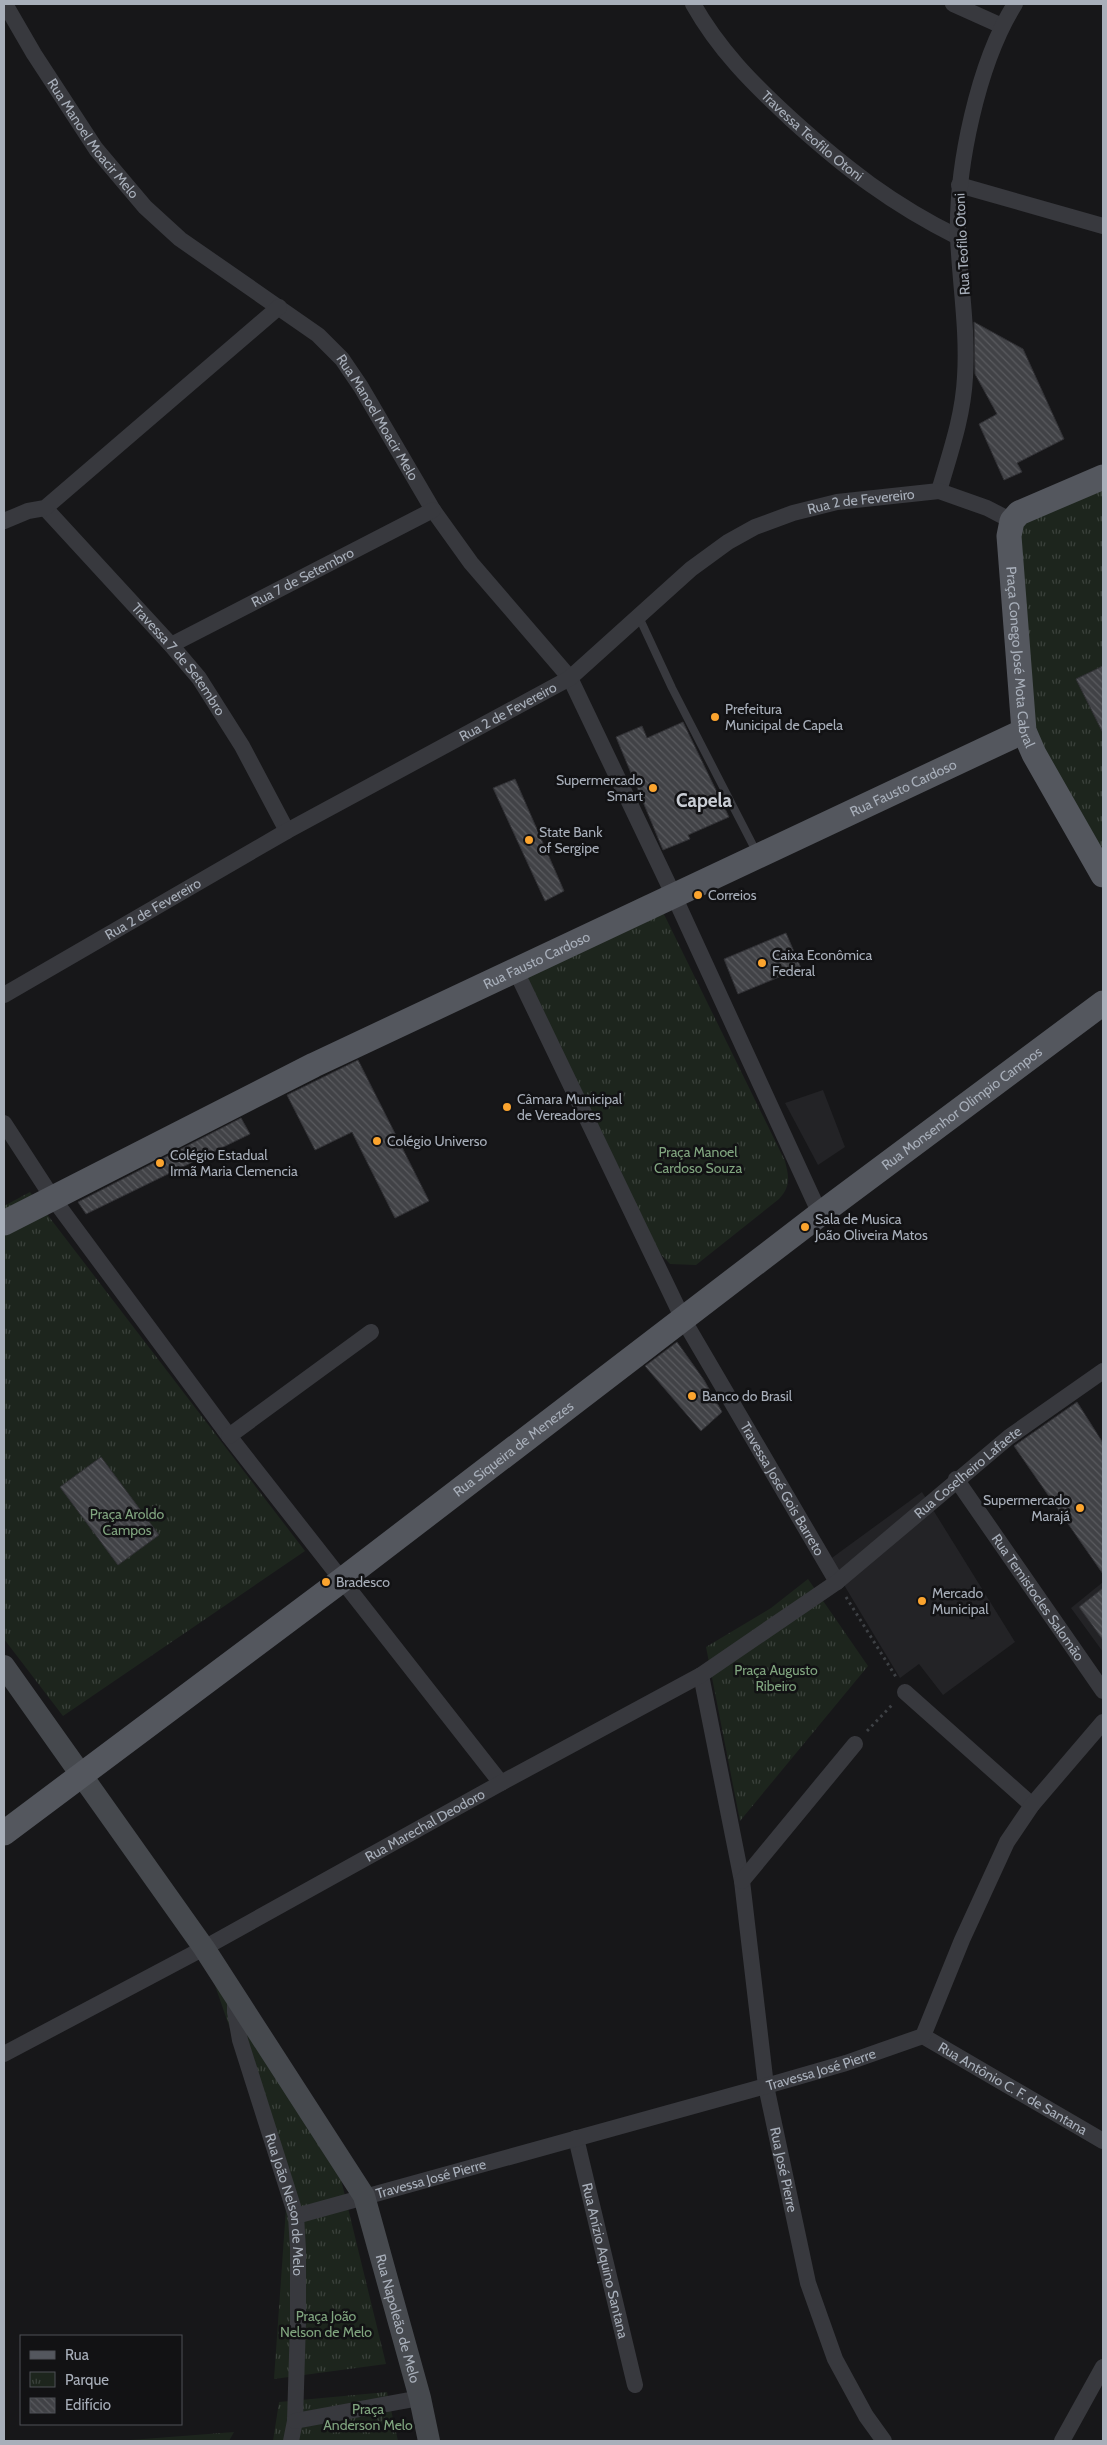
<svg xmlns="http://www.w3.org/2000/svg" width="1107" height="2445" font-family="Cabin,sans-serif">
  <defs>
    <pattern id="park-tufts" width="24" height="20" patternUnits="userSpaceOnUse" patternTransform="scale(1.25)"><rect width="24" height="20" fill="#1d251d"/><path d="M3 7l-1-3M5 7V3M7 7l1-3M15 17l-1-3M17 17v-4M19 17l1-3" fill="none" stroke="#3b423c"/></pattern>
    <pattern id="building-back-hatch" width="6" height="6" patternUnits="userSpaceOnUse" patternTransform="scale(1.25)"><rect width="6" height="6" fill="#414246"/><path d="M-1 5l2 2M0 0l6 6M5-1l2 2" fill="none" stroke="#5a5b5f"/></pattern>
  </defs>
  <rect width="100%" height="100%" fill="#171719"/>
  <path fill="#232326" d="M823,1090L845,1147L818,1165L785,1103Z
    M922,1492L1015,1642L943,1695L919,1664L900,1678L829,1560Z
    M1103,1582V1652L1071,1608Z"/>
  <path fill="url(#park-tufts)" d="M1103,478V858L1022,733L1017,519Z
    M646,895L657,900L785,1161C789,1177 791,1186 779,1199L696,1265L670,1264L655,1248L528,981L529,953Z
    M30,1192L305,1551L63,1716L4,1639V1206Z
    M808,1579L868,1666L740,1821L706,1647L771,1608Z
    M208,1965L337,2163L386,2364L274,2379L287,2194Z
    M387,2392L398,2441H273L279,2402Z
    M234,2432L229,2441H118Z"/>
  <path fill="url(#building-back-hatch)" stroke="#313135" d="M974,322L1023,349L1064,439L1017,463L1022,472L1004,480L979,424L997,414L975,374Z
    M1103,666V733L1076,679Z
    M683,722L729,817L688,835L690,839L663,850L616,737L642,726L647,738Z
    M515,779L564,891L545,901L493,788Z
    M786,933L801,968L738,994L724,959Z
    M358,1060L429,1201L395,1218L352,1132L315,1150L287,1095Z
    M241,1118L250,1134L86,1214L78,1202Z
    M677,1342L704,1380L722,1412L701,1431L645,1366Z
    M1077,1402L1103,1443V1574L1014,1446Z
    M101,1457L159,1535L118,1565L60,1487Z
    M1103,1588V1640L1079,1607Z"/>
  <g fill="none" stroke-linecap="round" stroke-linejoin="round">
    <path stroke="#3e4145" stroke-width="3" stroke-dasharray="2.5 4" stroke-linecap="butt" d="M846,1597L896,1677
      M867,1731L892,1705"/>
    <path stroke="#38393e" stroke-width="8" d="M638,615L672,688L757,853"/>
    <g stroke="#38393e" stroke-width="16">
      <path id="s1" d="M5,4L34,54L96,149L145,207L180,239L318,335L342,359L361,387L433,510L471,563L570,678L674,896L820,1214"/>
      <path id="s2" d="M693,4C719,50 752,83 791,119C845,168 893,205 958,237"/>
      <path d="M953,4L1002,26"/>
      <path d="M959,185L1103,226"/>
      <path d="M939,491C950,453 963,417 965,377C968,330 960,284 958,237C956,167 978,63 1015,4"/>
      <path id="s3" d="M45,508L171,645L199,678L242,746L287,831"/>
      <path d="M4,521L28,511L45,508L279,307"/>
      <path id="s4" d="M171,645L433,510"/>
      <path id="s5" d="M515,969L683,1319L837,1582"/>
      <path id="s6" d="M4,995L287,831L570,678L691,569L728,542L755,527L793,513L837,502L939,491L987,508L1012,521"/>
      <path d="M4,1123L52,1197L229,1436L501,1783"/>
      <path d="M229,1436L371,1332"/>
      <path id="s7" d="M956,1479L1103,1691"/>
      <path id="s8" d="M701,1675L742,1881L766,2086L808,2283L835,2359L866,2416L884,2441"/>
      <path d="M905,1692L1032,1805"/>
      <path d="M742,1881L855,1744"/>
      <path id="s9" d="M235,1996V2012L240,2040L296,2216L298,2249V2322L295,2421L291,2441"/>
      <path id="s10" d="M923,2036L1103,2141"/>
      <path id="s11" d="M4,2054L204,1948L501,1783L701,1675L837,1582L1009,1437L1103,1371"/>
      <path id="s12" d="M576,2138L635,2385"/>
      <path id="s13" d="M296,2216L766,2086L846,2063L923,2036L962,1940L1007,1842L1032,1805L1103,1722"/>
      <path d="M295,2421L420,2398"/>
      <path d="M1062,2441L1103,2367"/>
    </g>
    <path stroke="#46494e" stroke-width="22" id="s14" d="M4,1666L204,1948L364,2196L420,2398L429,2441"/>
    <g stroke="#54575e" stroke-width="25">
      <path id="s15" d="M1103,477L1019,513L1012,521L1009,536L1024,731L1034,754L1103,875"/>
      <path id="s16" d="M4,1223L314,1065L1024,731"/>
      <path id="s17" d="M4,1833L342,1580L820,1214L1103,1003"/>
    </g>
  </g>
  <g fill="#fba42e" stroke="#121214" stroke-width="2">
    <circle cx="715" cy="717" r="5"/>
    <circle cx="653" cy="788" r="5"/>
    <circle cx="529" cy="840" r="5"/>
    <circle cx="698" cy="895" r="5"/>
    <circle cx="762" cy="963" r="5"/>
    <circle cx="507" cy="1107" r="5"/>
    <circle cx="377" cy="1141" r="5"/>
    <circle cx="160" cy="1163" r="5"/>
    <circle cx="805" cy="1227" r="5"/>
    <circle cx="692" cy="1396" r="5"/>
    <circle cx="1080" cy="1508" r="5"/>
    <circle cx="326" cy="1582" r="5"/>
    <circle cx="922" cy="1601" r="5"/>
  </g>
  <g text-anchor="middle" stroke-width="5" stroke-linejoin="round" paint-order="stroke">
    <g font-size="14" fill="#a8afba" stroke="#121214">
      <text dy="5" stroke="none"><textPath href="#s2" startOffset="179">Travessa Teofilo Otoni</textPath></text>
      <text dy="5" stroke="none"><textPath href="#s1" startOffset="161">Rua Manoel Moacir Melo</textPath></text>
      <text transform="translate(962 244) rotate(-93)" y="5">Rua Teofilo Otoni</text>
      <text dy="5" stroke="none"><textPath href="#s1" startOffset="565">Rua Manoel Moacir Melo</textPath></text>
      <text dy="5" stroke="none"><textPath href="#s6" startOffset="998">Rua 2 de Fevereiro</textPath></text>
      <text dy="5" stroke="none"><textPath href="#s4" startOffset="148">Rua 7 de Setembro</textPath></text>
      <text dy="5" stroke="none"><textPath href="#s15" startOffset="239">Praça Conego José Mota Cabral</textPath></text>
      <text dy="5" stroke="none"><textPath href="#s3" startOffset="202">Travessa 7 de Setembro</textPath></text>
      <text dy="5" stroke="none"><textPath href="#s6" startOffset="578">Rua 2 de Fevereiro</textPath></text>
      <text dy="5" stroke="none"><textPath href="#s16" startOffset="999">Rua Fausto Cardoso</textPath></text>
      <text dy="5" stroke="none"><textPath href="#s6" startOffset="172">Rua 2 de Fevereiro</textPath></text>
      <text dy="5" stroke="none"><textPath href="#s16" startOffset="594">Rua Fausto Cardoso</textPath></text>
      <text dy="5" stroke="none"><textPath href="#s17" startOffset="1201">Rua Monsenhor Olimpio Campos</textPath></text>
      <text dy="5" stroke="none"><textPath href="#s17" startOffset="638">Rua Siqueira de Menezes</textPath></text>
      <text dy="5" stroke="none"><textPath href="#s11" startOffset="1129">Rua Coselheiro Lafaete</textPath></text>
      <text dy="5" stroke="none"><textPath href="#s5" startOffset="585">Travessa José Gois Barreto</textPath></text>
      <text dy="5" stroke="none"><textPath href="#s7" startOffset="144">Rua Temistocles Salomão</textPath></text>
      <text dy="5" stroke="none"><textPath href="#s11" startOffset="479">Rua Marechal Deodoro</textPath></text>
      <text dy="5" stroke="none"><textPath href="#s13" startOffset="545">Travessa José Pierre</textPath></text>
      <text dy="5" stroke="none"><textPath href="#s10" startOffset="104">Rua Antônio C. F. de Santana</textPath></text>
      <text dy="5" stroke="none"><textPath href="#s8" startOffset="502">Rua José Pierre</textPath></text>
      <text dy="5" stroke="none"><textPath href="#s13" startOffset="140">Travessa José Pierre</textPath></text>
      <text dy="5" stroke="none"><textPath href="#s9" startOffset="216">Rua João Nelson de Melo</textPath></text>
      <text dy="5" stroke="none"><textPath href="#s12" startOffset="126">Rua Anízio Aquino Santana</textPath></text>
      <text dy="5" stroke="none"><textPath href="#s14" startOffset="768">Rua Napoleão de Melo</textPath></text>
    </g>
    <g font-size="14" fill="#a8afba" stroke="#121214" text-anchor="start">
      <text x="725" y="714">Prefeitura<tspan x="725" dy="16">Municipal de Capela</tspan></text>
      <text x="643" y="785" text-anchor="end">Supermercado<tspan x="643" dy="16">Smart</tspan></text>
      <text x="539" y="837">State Bank<tspan x="539" dy="16">of Sergipe</tspan></text>
      <text x="708" y="900">Correios</text>
      <text x="772" y="960">Caixa Econômica<tspan x="772" dy="16">Federal</tspan></text>
      <text x="517" y="1104">Câmara Municipal<tspan x="517" dy="16">de Vereadores</tspan></text>
      <text x="387" y="1146">Colégio Universo</text>
      <text x="170" y="1160">Colégio Estadual<tspan x="170" dy="16">Irmã Maria Clemencia</tspan></text>
      <text x="815" y="1224">Sala de Musica<tspan x="815" dy="16">João Oliveira Matos</tspan></text>
      <text x="702" y="1401">Banco do Brasil</text>
      <text x="1070" y="1505" text-anchor="end">Supermercado<tspan x="1070" dy="16">Marajá</tspan></text>
      <text x="336" y="1587">Bradesco</text>
      <text x="932" y="1598">Mercado<tspan x="932" dy="16">Municipal</tspan></text>
    </g>
    <g font-size="14" fill="#80a57f" stroke="#121214">
      <text x="698" y="1157">Praça Manoel<tspan x="698" dy="16">Cardoso Souza</tspan></text>
      <text x="127" y="1519">Praça Aroldo<tspan x="127" dy="16">Campos</tspan></text>
      <text x="776" y="1675">Praça Augusto<tspan x="776" dy="16">Ribeiro</tspan></text>
      <text x="326" y="2321">Praça João<tspan x="326" dy="16">Nelson de Melo</tspan></text>
      <text x="368" y="2414">Praça<tspan x="368" dy="16">Anderson Melo</tspan></text>
    </g>
    <g font-size="19" font-weight="bold" fill="#caced5" stroke="#121214">
      <text x="704" y="807">Capela</text>
    </g>
  </g>
  <rect width="1107" height="2445" fill="none" stroke="#a8afba" stroke-width="10"/>
  <rect x="20" y="2335" width="162" height="90" fill="#121214" stroke="#4e5156"/>
  <rect x="30" y="2351" width="25" height="8" fill="#54575e" stroke="#4e5156"/>
  <text x="65" y="2360" font-size="15" fill="#a8afba">Rua</text>
  <rect x="30" y="2372" width="25" height="15" fill="url(#park-tufts)" stroke="#4e5156"/>
  <text x="65" y="2385" font-size="15" fill="#a8afba">Parque</text>
  <rect x="30" y="2398" width="25" height="15" fill="url(#building-back-hatch)" stroke="#4e5156"/>
  <text x="65" y="2410" font-size="15" fill="#a8afba">Edifício</text>
</svg>
